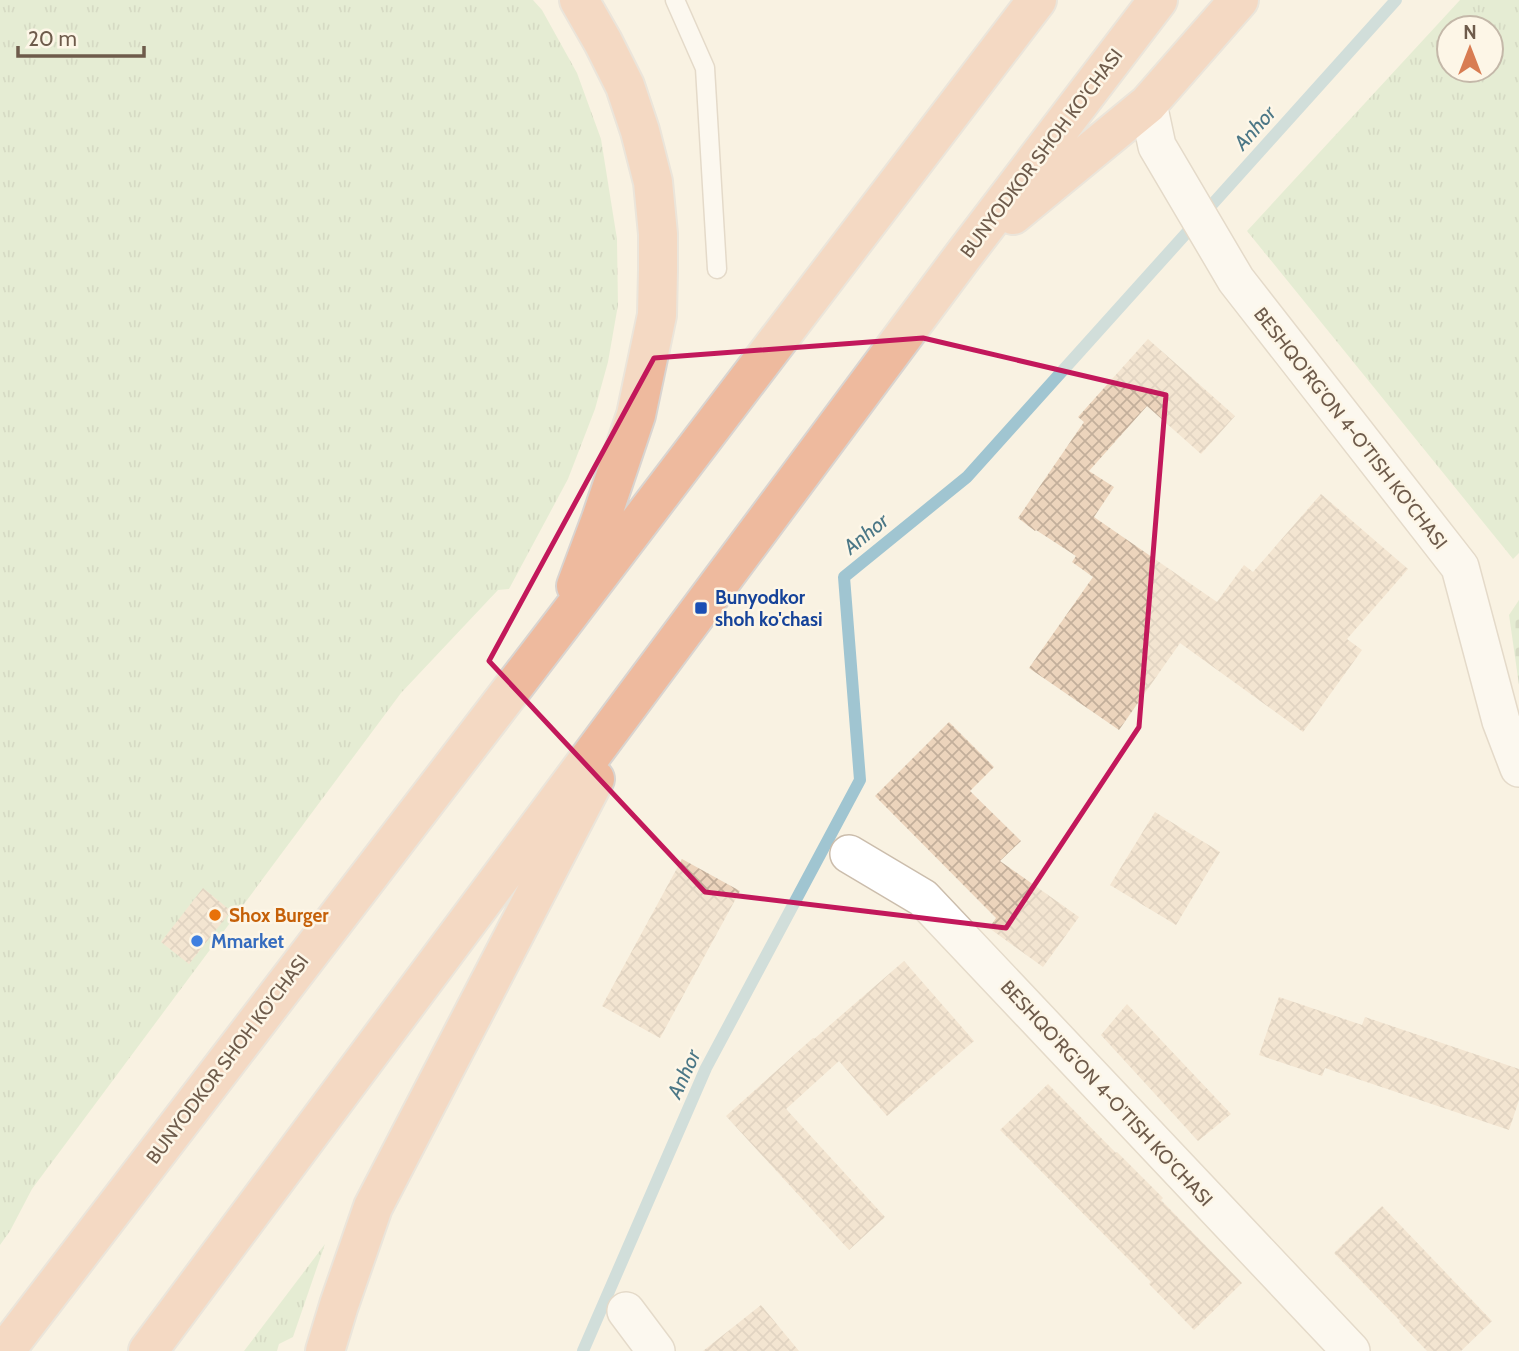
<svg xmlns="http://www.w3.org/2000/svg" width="1519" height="1351" font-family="Cabin,sans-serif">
  <defs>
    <pattern id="grass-tufts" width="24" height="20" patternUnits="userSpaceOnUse" patternTransform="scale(1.75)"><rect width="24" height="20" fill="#cde5c2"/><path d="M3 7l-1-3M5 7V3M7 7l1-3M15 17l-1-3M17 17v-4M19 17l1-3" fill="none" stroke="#abbda0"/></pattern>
    <pattern id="cemetery-stones" width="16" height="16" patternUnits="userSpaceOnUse" patternTransform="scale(1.75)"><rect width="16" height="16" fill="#cde5c2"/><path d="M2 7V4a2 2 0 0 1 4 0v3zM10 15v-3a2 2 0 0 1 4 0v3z" fill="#abbda0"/></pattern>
    <pattern id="building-cross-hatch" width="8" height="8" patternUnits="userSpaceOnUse" patternTransform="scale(1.75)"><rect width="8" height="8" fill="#ecd4bc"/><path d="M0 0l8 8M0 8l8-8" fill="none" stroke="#c3af9b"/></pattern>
  </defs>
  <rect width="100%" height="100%" fill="#f9f2e2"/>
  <path fill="url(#grass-tufts)" fill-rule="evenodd" d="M0,0H533L542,10L577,73L601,139L617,239L618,305L608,362L595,409L568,479L509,589L498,590L401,693L32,1189L10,1231L0,1245Z
    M1460,0H1519V553L1513,559L1247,231ZM1491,28V70H1449V28Z
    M325,1244L293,1337L279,1344L277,1351H244Z"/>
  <path fill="url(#cemetery-stones)" d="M1519,600V685L1509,615Z"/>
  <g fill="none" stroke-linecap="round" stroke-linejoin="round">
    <path stroke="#a0c5d1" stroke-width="12" d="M583,1351L706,1068L860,780L844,577L967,477L1396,0"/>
  </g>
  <path fill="url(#building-cross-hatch)" d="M1148,339L1235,416L1201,454L1147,406L1089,471L1114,487L1094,517L1217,602L1244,565L1253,572L1321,494L1408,569L1347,639L1362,650L1303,732L1180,643L1119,730L1029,668L1093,577L1072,562L1076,556L1036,530L1035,531L1018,518L1084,422L1078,417Z
    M949,722L994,767L970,791L1021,841L1000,861L1079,917L1043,967L989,928L996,918L875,796Z
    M1155,812L1220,852L1176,925L1110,885Z
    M682,859L740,891L660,1038L602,1006Z
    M203,888L231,911L189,964L161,942Z
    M904,961L974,1041L887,1116L839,1061L786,1109L885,1217L849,1250L726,1116L813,1038L814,1039Z
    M1279,997L1362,1025L1365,1017L1519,1069V1100L1509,1130L1325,1068L1322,1076L1259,1055Z
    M1127,1004L1231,1114L1198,1141L1101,1035Z
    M1048,1084L1116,1153L1117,1152L1163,1198L1161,1200L1242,1283L1194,1330L1149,1284L1151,1282L1000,1130Z
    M1382,1206L1492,1321L1461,1351H1427L1399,1322L1400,1321L1334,1253Z
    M761,1305L799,1351H703Z"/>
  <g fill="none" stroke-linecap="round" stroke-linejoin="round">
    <g stroke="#cbbdac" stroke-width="21">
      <path id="lane" d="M675,0L705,68L717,269"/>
    </g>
    <g stroke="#cbbdac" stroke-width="40">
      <path id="street" d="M1148,104L1157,146L1236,280L1460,567L1501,721L1519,768
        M849,854L923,898L1351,1351
        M626,1311L656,1351"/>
    </g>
    <g stroke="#d9d4d0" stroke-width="42">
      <path id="highway" d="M1013,215L1148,104L1239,0
        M576,586L601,519L636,415L657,315L658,270V234L653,182L640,131L625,86L603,42L579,0
        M5,1351L561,625L1037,0
        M148,1351L963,256L1158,0
        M325,1351L339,1305L373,1207L595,779"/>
    </g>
    <use href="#lane" stroke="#fff" stroke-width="18"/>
    <use href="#street" stroke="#fff" stroke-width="37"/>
    <use href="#highway" stroke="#eeba9e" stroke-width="38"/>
  </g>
  <path d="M0 0H1519V1351H0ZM923,338L1166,395L1139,727L1006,928L705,892L489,661L654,358Z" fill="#f9f2e2" fill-opacity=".55" fill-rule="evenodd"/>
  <path fill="none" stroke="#c2185b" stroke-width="5" stroke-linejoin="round" d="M923,338L1166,395L1139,727L1006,928L705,892L489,661L654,358Z"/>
  <rect fill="#1a4fb4" stroke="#fdf6e7" stroke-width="2.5" x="694" y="601" width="14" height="14" rx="3.5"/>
  <circle fill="#e8710a" stroke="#fdf6e7" stroke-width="2.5" cx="215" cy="915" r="7"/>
  <circle fill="#3f7fe0" stroke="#fdf6e7" stroke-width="2.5" cx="197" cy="941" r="7"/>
  <g text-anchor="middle" stroke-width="5" stroke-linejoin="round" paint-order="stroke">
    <g font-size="19" fill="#6e5b4b" stroke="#fdf6e7">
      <text transform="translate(1041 153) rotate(-53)" y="7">BUNYODKOR SHOH KO'CHASI</text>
      <text transform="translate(1351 428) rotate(52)" y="7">BESHQO'RG'ON 4-O'TISH KO'CHASI</text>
      <text transform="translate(227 1059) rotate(-53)" y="7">BUNYODKOR SHOH KO'CHASI</text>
      <text transform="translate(1107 1093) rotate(47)" y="7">BESHQO'RG'ON 4-O'TISH KO'CHASI</text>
    </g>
    <g font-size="19" font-weight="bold" fill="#164399" stroke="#fdf6e7" text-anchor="start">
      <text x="715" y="604">Bunyodkor<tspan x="715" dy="22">shoh ko'chasi</tspan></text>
    </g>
    <g font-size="19" font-weight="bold" fill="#c56008" stroke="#fdf6e7" text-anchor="start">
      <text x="229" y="922">Shox Burger</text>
    </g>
    <g font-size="19" font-weight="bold" fill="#366cbe" stroke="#fdf6e7" text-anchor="start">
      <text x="211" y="948">Mmarket</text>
    </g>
    <g font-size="21" font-style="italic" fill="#4b7786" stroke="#fdf6e7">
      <text transform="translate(1255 128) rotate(-48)" y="7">Anhor</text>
      <text transform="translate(866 534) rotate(-39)" y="7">Anhor</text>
      <text transform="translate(684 1074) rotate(-65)" y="7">Anhor</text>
    </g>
  </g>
  <g transform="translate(1470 49)"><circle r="33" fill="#fdf6e7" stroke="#c4b8a9" stroke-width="2"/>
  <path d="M0-5L12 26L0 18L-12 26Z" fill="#d87c52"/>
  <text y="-10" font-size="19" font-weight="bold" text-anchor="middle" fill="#6e5b4b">N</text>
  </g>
  <path d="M18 46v10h126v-10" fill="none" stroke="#6e5b4b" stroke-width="3.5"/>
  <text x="28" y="46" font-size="21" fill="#6e5b4b" stroke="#fdf6e7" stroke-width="5" paint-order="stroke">20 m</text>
</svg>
